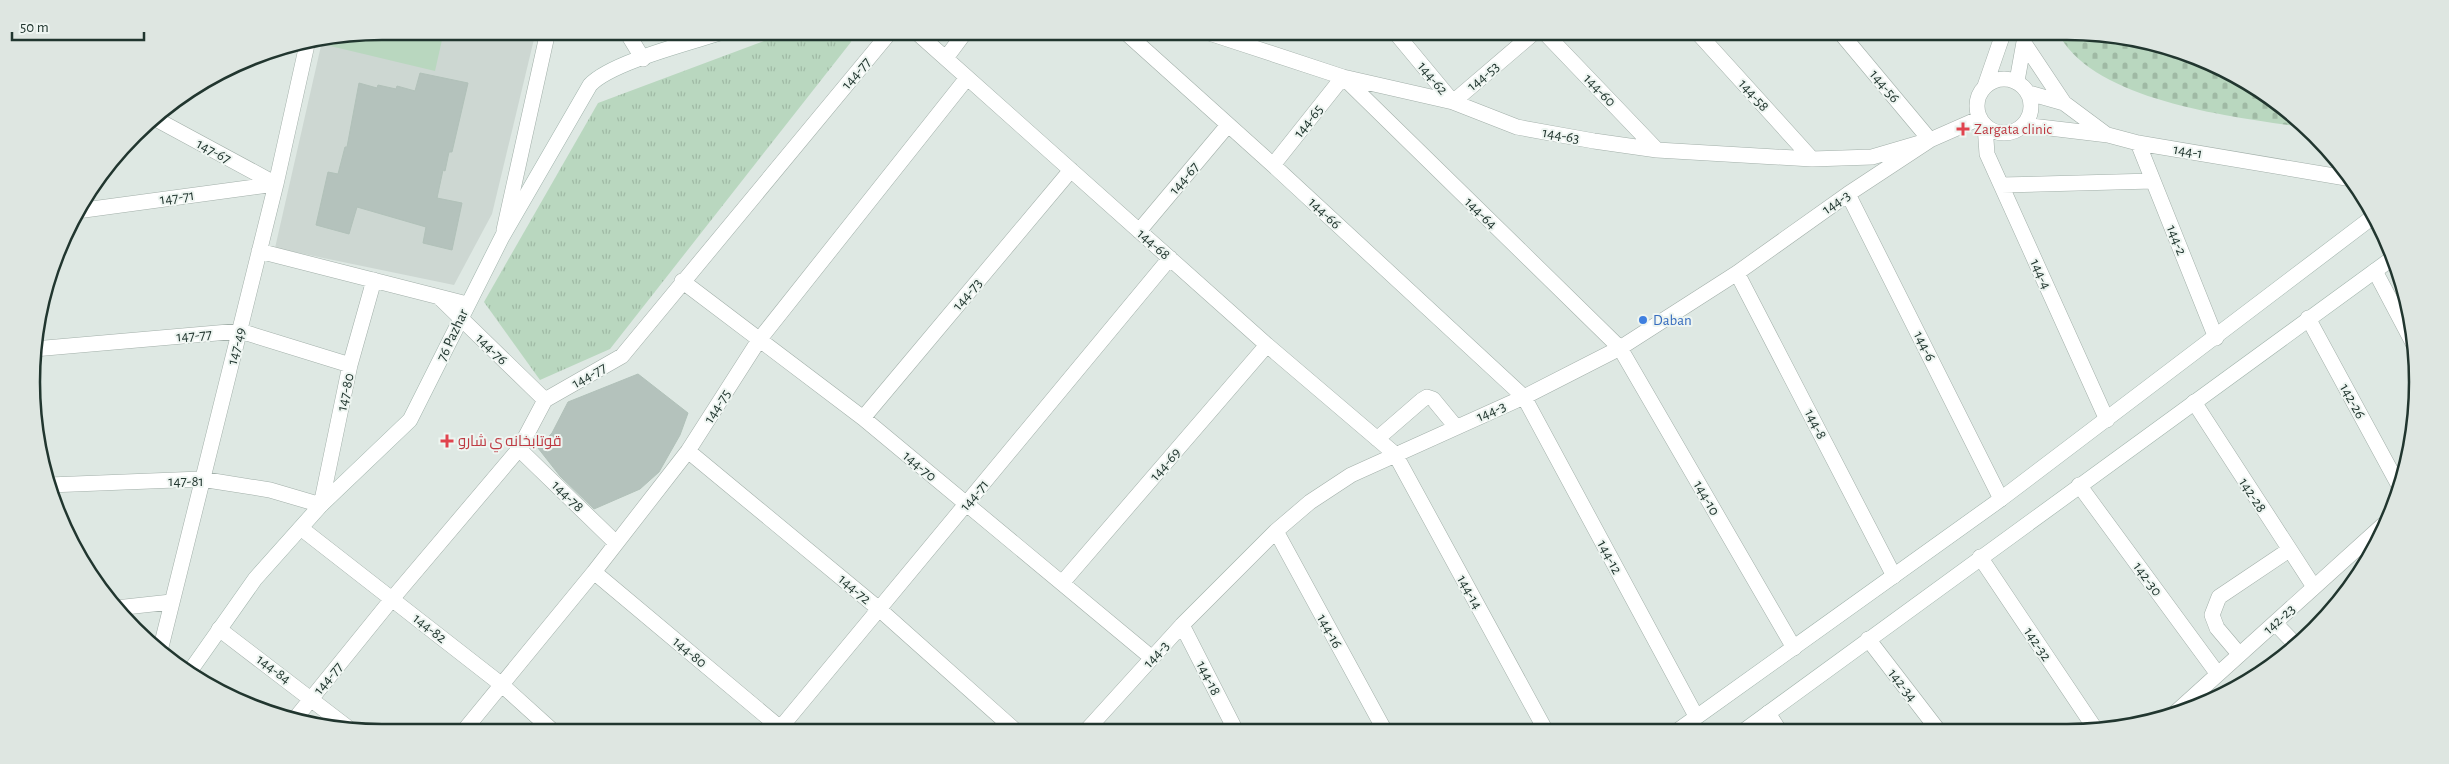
<svg xmlns="http://www.w3.org/2000/svg" width="2449" height="764" font-family="'Alegreya Sans',Cairo,sans-serif">
  <defs>
    <pattern id="cemetery-stones" width="16" height="16" patternUnits="userSpaceOnUse" patternTransform="scale(1.25)"><rect width="16" height="16" fill="#b9d7bf"/><path d="M2 7V4a2 2 0 0 1 4 0v3zM10 15v-3a2 2 0 0 1 4 0v3z" fill="#9fb9a4"/></pattern>
    <pattern id="park-tufts" width="24" height="20" patternUnits="userSpaceOnUse" patternTransform="scale(1.25)"><rect width="24" height="20" fill="#b9d7bf"/><path d="M3 7l-1-3M5 7V3M7 7l1-3M15 17l-1-3M17 17v-4M19 17l1-3" fill="none" stroke="#9fb9a4"/></pattern>
  </defs>
  <rect width="100%" height="100%" fill="#dee8e3"/>
  <path fill="#cdd7d2" d="M382,31H523L535,35L492,214L454,285L275,248L323,37Z"/>
  <path fill="#b9d7bf" d="M382,31H444L435,71L326,45L328,37Z"/>
  <path fill="url(#cemetery-stones)" d="M2057,31L2136,38L2201,58L2262,91L2308,128C2237,117 2092,103 2057,31Z"/>
  <path fill="url(#park-tufts)" d="M791,31H853L851,42L610,349L540,380L484,302L598,103Z"/>
  <path fill="#b4c2bc" stroke="#b1c1b9" d="M420,73L468,83L452,152H449L445,171L443,170L437,198L462,203L452,250L423,243L426,227L357,207L349,234L316,225L328,172L338,174L345,147H347L359,83L377,88L378,85L396,89L397,86L415,91Z
    M638,374L688,413L680,435L659,472L640,489L594,509L560,476L538,448L552,433L568,402Z"/>
  <g fill="none" stroke-linecap="round" stroke-linejoin="round">
    <g stroke="#a2afa9" stroke-width="16">
      <path id="street" d="M626,31L643,59
        M915,31L1267,345L1395,454L1546,731
        M1124,31L1273,165L1524,397L1696,716
        M1203,31L1343,77L1453,102L1517,127L1594,141L1657,150L1812,159L1872,157L1930,140L1839,31
        M1394,31L1453,102L1536,31
        M1543,31L1657,150
        M1696,31L1812,159
        M2024,43L2064,103
        M946,58L966,31
        M1977 106a27 27 0 1 1 54 0a27 27 0 1 1-54 0Z
        M2017,81L2026,31
        M1985,86L2004,31
        M2029,93L2064,103L2107,135
        M152,117L276,184
        M1985,125L1987,154L2107,420
        M2024,125L2108,135L2138,143L2352,179
        M2138,143L2216,338
        M1273,165L1343,77L1620,348L1794,648
        M2001,185L2153,181
        M1848,194L2001,499
        M77,211L276,184
        M504,230L548,31
        M1139,231L1228,125
        M259,251L467,304
        M2375,271L2414,345
        M1737,273L1894,576
        M682,281L863,418L1152,658
        M440,298L545,400
        M2308,318L2398,484
        M34,349L240,331L350,365
        M2194,402L2314,587
        M863,418L1071,170
        M1377,439L1422,400L1427,397L1433,399L1456,427
        M519,449L616,543
        M688,451L879,609L1017,732
        M49,485L201,479L270,490L321,505L350,365L374,280
        M2079,485L2217,673
        M302,529L502,685L554,732
        M1276,531L1385,731
        M1980,557L2096,730
        M594,572L785,732
        M1062,583L1267,345
        M116,608L171,602
        M2275,623L2297,646
        M1182,625L1236,731
        M219,629L351,730
        M1868,639L1938,730
        M160,651L276,184L308,40
        M2239,654L2217,628L2212,615L2219,597L2289,550
        M1768,713L1779,730
        M2175,713L2383,525
        M294,720L392,599L519,449L545,400L622,356L891,31
        M777,732L1170,258
        M1085,732L1182,625L1276,531L1310,502L1351,475L1524,397L1620,348L1737,273L1848,194L1930,140L1980,118
        M462,733L594,572L688,451L759,340L967,78"/>
    </g>
    <g stroke="#9fb2aa" stroke-width="16">
      <path id="secondary" d="M188,674L255,579L321,505L410,420L502,237L590,85C611,62 693,42 726,31
        M1745,730L2394,257
        M1677,731L2001,499L2374,216"/>
    </g>
    <use href="#street" stroke="#fff" stroke-width="15"/>
    <use href="#secondary" stroke="#fff" stroke-width="15"/>
  </g>
  <g fill="#e0444e" stroke="#eef5f1" stroke-width="2">
    <path d="M1960.5 121.5h5v5h5v5h-5v5h-5v-5h-5v-5h5z"/>
    <path d="M444.5 433.5h5v5h5v5h-5v5h-5v-5h-5v-5h5z"/>
  </g>
  <circle fill="#3f7fe0" stroke="#eef5f1" stroke-width="2" cx="1643" cy="320" r="5"/>
  <g text-anchor="middle" stroke-width="4" stroke-linejoin="round" paint-order="stroke">
    <g font-size="15" fill="#21362f" stroke="#eef5f1">
      <text transform="translate(856 73) rotate(-50)" y="5">144-77</text>
      <text transform="translate(1483 76) rotate(-40)" y="5">144-53</text>
      <text transform="translate(1433 78) rotate(50)" y="5">144-62</text>
      <text transform="translate(1885 86) rotate(50)" y="5">144-56</text>
      <text transform="translate(1600 90) rotate(46)" y="5">144-60</text>
      <text transform="translate(1754 95) rotate(48)" y="5">144-58</text>
      <text transform="translate(1308 121) rotate(-52)" y="5">144-65</text>
      <text transform="translate(1561 135) rotate(10)" y="5">144-63</text>
      <text transform="translate(214 151) rotate(28)" y="5">147-67</text>
      <text transform="translate(2188 151) rotate(10)" y="5">144-1</text>
      <text transform="translate(1184 178) rotate(-50)" y="5">144-67</text>
      <text transform="translate(177 197) rotate(-8)" y="5">147-71</text>
      <text transform="translate(1836 202) rotate(-35)" y="5">144-3</text>
      <text transform="translate(1325 213) rotate(43)" y="5">144-66</text>
      <text transform="translate(1481 213) rotate(44)" y="5">144-64</text>
      <text transform="translate(2177 240) rotate(68)" y="5">144-2</text>
      <text transform="translate(1154 244) rotate(41)" y="5">144-68</text>
      <text transform="translate(2041 274) rotate(66)" y="5">144-4</text>
      <text transform="translate(967 294) rotate(-50)" y="5">144-73</text>
      <text transform="translate(194 335) rotate(-5)" y="5">147-77</text>
      <text transform="translate(452 335) rotate(-65)" y="5">76 Pazhar</text>
      <text transform="translate(236 346) rotate(-76)" y="5">147-49</text>
      <text transform="translate(1925 346) rotate(63)" y="5">144-6</text>
      <text transform="translate(492 349) rotate(44)" y="5">144-76</text>
      <text transform="translate(589 375) rotate(-30)" y="5">144-77</text>
      <text transform="translate(345 392) rotate(-78)" y="5">147-80</text>
      <text transform="translate(2353 401) rotate(61)" y="5">142-26</text>
      <text transform="translate(717 406) rotate(-58)" y="5">144-75</text>
      <text transform="translate(1491 411) rotate(-24)" y="5">144-3</text>
      <text transform="translate(1816 424) rotate(63)" y="5">144-8</text>
      <text transform="translate(1165 464) rotate(-49)" y="5">144-69</text>
      <text transform="translate(920 466) rotate(40)" y="5">144-70</text>
      <text x="186" y="486">147-81</text>
      <text transform="translate(974 495) rotate(-50)" y="5">144-71</text>
      <text transform="translate(2253 495) rotate(57)" y="5">142-28</text>
      <text transform="translate(568 496) rotate(44)" y="5">144-78</text>
      <text transform="translate(1707 498) rotate(60)" y="5">144-10</text>
      <text transform="translate(1610 557) rotate(62)" y="5">144-12</text>
      <text transform="translate(2148 579) rotate(54)" y="5">142-30</text>
      <text transform="translate(855 589) rotate(40)" y="5">144-72</text>
      <text transform="translate(1470 592) rotate(61)" y="5">144-14</text>
      <text transform="translate(2279 619) rotate(-42)" y="5">142-23</text>
      <text transform="translate(430 628) rotate(38)" y="5">144-82</text>
      <text transform="translate(1330 631) rotate(61)" y="5">144-16</text>
      <text transform="translate(2038 644) rotate(56)" y="5">142-32</text>
      <text transform="translate(690 652) rotate(40)" y="5">144-80</text>
      <text transform="translate(1156 654) rotate(-48)" y="5">144-3</text>
      <text transform="translate(274 669) rotate(37)" y="5">144-84</text>
      <text transform="translate(328 678) rotate(-51)" y="5">144-77</text>
      <text transform="translate(1209 678) rotate(63)" y="5">144-18</text>
      <text transform="translate(1903 685) rotate(52)" y="5">142-34</text>
    </g>
    <g font-size="15" fill="#be3a42" stroke="#eef5f1" text-anchor="start">
      <text x="1974" y="134">Zargata clinic</text>
      <text x="458" y="446">قوتابخانه ي شارو</text>
    </g>
    <g font-size="15" fill="#366cbe" stroke="#eef5f1" text-anchor="start">
      <text x="1653" y="325">Daban</text>
    </g>
  </g>
  <path d="M0 0H2449V764H0ZM382 40H2067A342 342 0 0 1 2409 382V382A342 342 0 0 1 2067 724H382A342 342 0 0 1 40 382V382A342 342 0 0 1 382 40Z" fill="#dee6e1" fill-rule="evenodd"/>
  <path fill="none" stroke="#21362f" stroke-width="2.5" d="M382 40H2067A342 342 0 0 1 2409 382V382A342 342 0 0 1 2067 724H382A342 342 0 0 1 40 382V382A342 342 0 0 1 382 40Z"/>
  <path d="M12 32v8h132v-8" fill="none" stroke="#21362f" stroke-width="2.5"/>
  <text x="20" y="32" font-size="15" fill="#21362f" stroke="#eef5f1" stroke-width="4" paint-order="stroke">50 m</text>
</svg>
